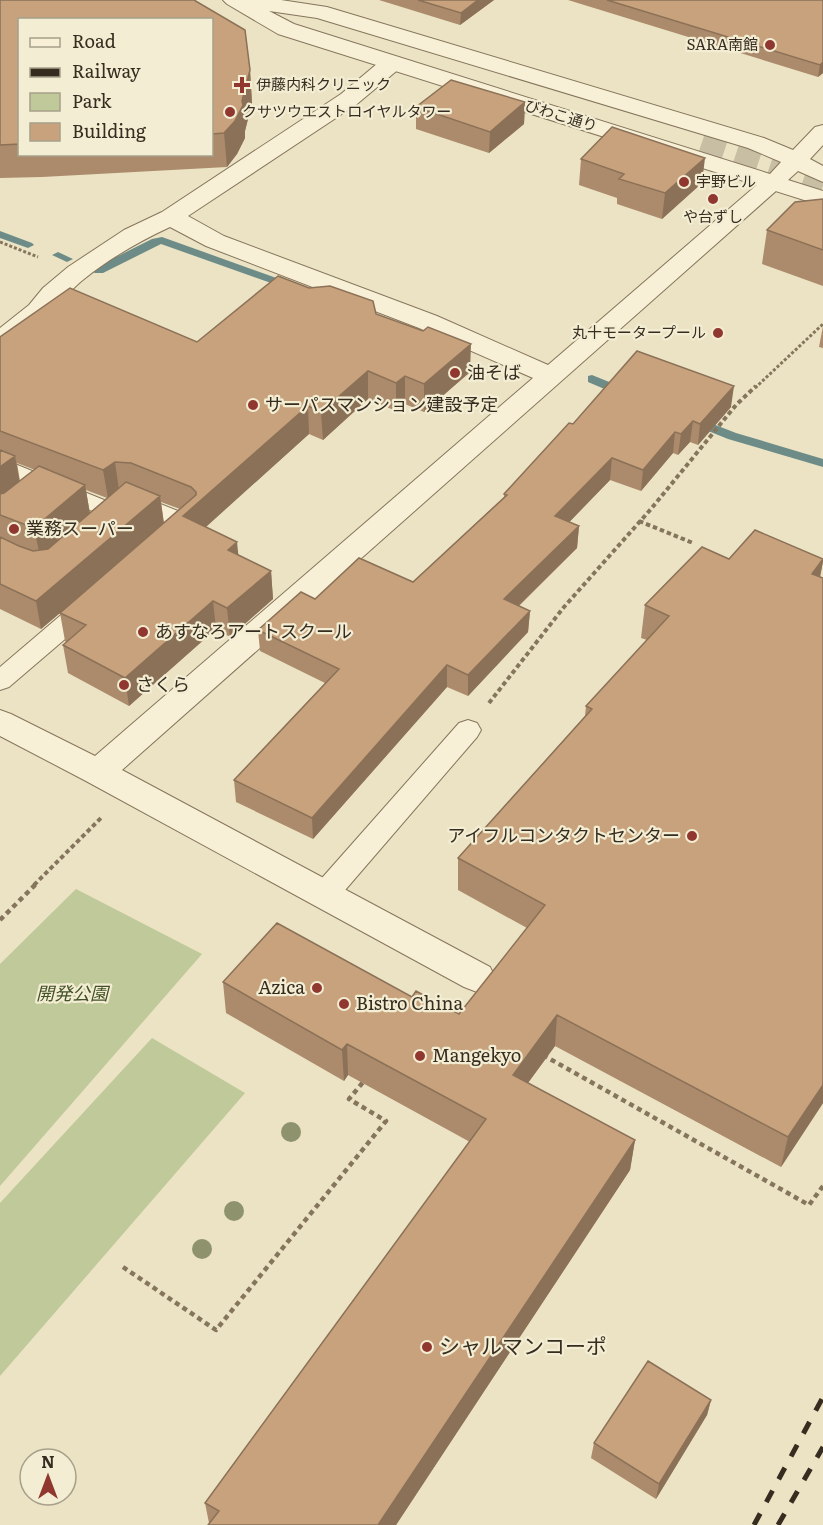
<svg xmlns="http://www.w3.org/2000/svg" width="823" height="1525" font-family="Literata,'Noto Sans JP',serif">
  <rect width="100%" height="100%" fill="#ebe3c4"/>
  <path fill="#bfc999" d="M76,889L202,954L0,1186V964Z
    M152,1038L245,1093L0,1376V1203Z"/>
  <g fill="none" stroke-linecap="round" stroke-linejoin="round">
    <path fill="#6d8c88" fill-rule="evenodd" d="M0,231L32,243L34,245L28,248L0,238Z
      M162,237L296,285L298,287L296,289H288L161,244L103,273H95L90,270L152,239Z
      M58,252L73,259L67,262L52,255Z
      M592,375L629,390L631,393L625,397L621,396L588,382V376Z
      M695,417L736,433L823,459V467L728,439L691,424L689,421L691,418Z"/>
    <path stroke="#c7bea3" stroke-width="24" stroke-dasharray="24 12" stroke-linecap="butt" d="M701,145L823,186"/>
    <g stroke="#85755c" stroke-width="2">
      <path id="service" d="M0,458L119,506L123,511L119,516L111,519L45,491L8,519L0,522V502L25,484L0,473Z
        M128,491L193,517L197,522C189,535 176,546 160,542L157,536L168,524L120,504L116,499L120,494Z
        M90,596L99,598L102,604L99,610L9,687L0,690V667L81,598Z
        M468,720L477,723L481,730L477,737L334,903L324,906L314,903L310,895L314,887L459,723Z"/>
    </g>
    <g stroke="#85755c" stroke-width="2">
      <path id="minor" d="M392,56L400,58L403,63L400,68L357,104L188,216L224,236L437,316L548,365L765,178L773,176L781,178L785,183L122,770L490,967L495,977L490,987L477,992L464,987L86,781L0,736V710L11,714L95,756L533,378L419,328L206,246L170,227C140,241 110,258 84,279C60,298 28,342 0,349V328L29,305L43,288L68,267L124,230L162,212L341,94L384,58Z"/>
    </g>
    <g stroke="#85755c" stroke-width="2">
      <path id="tertiary" d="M223,0H281L327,7L764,138L793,150L815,127L823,125V145L810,159L823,166V182L798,171L788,180L823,191V206L278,34L227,4ZM269,11L317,18L748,148L781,162L770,174L294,24Z"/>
    </g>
    <path stroke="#85755c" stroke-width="3" stroke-dasharray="3 2" stroke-linecap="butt" d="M0,242L38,257
      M755,388L823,324"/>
    <path stroke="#85755c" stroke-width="4" stroke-dasharray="4.5 3" stroke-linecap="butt" d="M639,521L693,543
      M489,703L564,607L651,509L736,405L756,386
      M34,885L101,818"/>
    <path stroke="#85755c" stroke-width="4.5" stroke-dasharray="5 4" stroke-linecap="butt" d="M0,920L36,884
      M543,1055L809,1205L823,1186
      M123,1267L216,1330L386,1121L349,1099L364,1081"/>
    <use href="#service" fill="#f7f0d7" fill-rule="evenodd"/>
    <use href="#minor" fill="#f7f0d7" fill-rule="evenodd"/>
    <use href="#tertiary" fill="#f7f0d7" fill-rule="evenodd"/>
    <path stroke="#362c1f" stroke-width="5" stroke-dasharray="13 13" stroke-linecap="butt" d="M754,1525L823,1397
      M778,1525L823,1447"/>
  </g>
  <g fill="#8e936e">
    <circle cx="291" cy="1132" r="10"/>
    <circle cx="234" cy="1211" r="10"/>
    <circle cx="202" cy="1249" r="10"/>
  </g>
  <path fill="#ab8b6b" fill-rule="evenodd" d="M0,0H194L245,30L250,70L252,103L245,131V138L237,154L227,167L42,177L0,178ZM20,20H212V154H20Z
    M379,0H494L460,25Z
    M568,0H823V73L818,77Z
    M525,102L524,124L489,153L416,129V107Z
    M581,159L702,183L662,219L617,204V198L579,185Z
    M823,199V286L762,264L767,230Z
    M376,314L470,372L424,412L405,404L396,411L368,399L323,440L309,434L205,527L238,555L271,571L273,599L230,637L216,629L129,706L68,673L63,645L66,642L65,641L60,613L41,629L0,609V337L197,342ZM17,463L35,470L20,481ZM86,490L107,498L90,514ZM161,502L180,509L164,523Z
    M823,326V348L819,347Z
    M731,407L698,445L690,442L678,455L673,453L641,491L610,480L569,522L579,526L577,548L519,606L530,611L528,632L468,696L447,687L313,839L236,802L234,780L325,683L260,651L258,630L315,599L413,582L504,497V494L573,424Z
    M729,559H823L820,577L823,578V1103L781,1167L555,1046L528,1083L635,1140L630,1170L396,1525H208L209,1523L205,1503L470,1142L348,1075L344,1081L226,1013L223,982L412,997L459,1014L527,928L458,890V858L585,716L586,706L647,640L641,638L645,605Z
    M711,1400L707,1415L656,1499L591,1458L594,1443Z"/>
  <path fill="#8b7157" d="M478,0H494L460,25L461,13Z
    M823,62V73L818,77L820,65Z
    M250,70L252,103L245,131V138L237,154L227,167L224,133L242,101Z
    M525,102L524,124L489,153L490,132Z
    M705,158L702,183L662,219L665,193Z
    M471,344L470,372L424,412V384Z
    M368,371V399L323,440L321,412Z
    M405,376V404L396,411V383Z
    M734,386L731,407L698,445L700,424Z
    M308,406L309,434L186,545L183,516Z
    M693,421L690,442L678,455L681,434Z
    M675,432L673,453L641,491L643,470Z
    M15,456L20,484L0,499V467Z
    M612,458L610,480L554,538L555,516Z
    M115,462L119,490L108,498L103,470Z
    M85,485L90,514L40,556L34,528Z
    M160,496L164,525L41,629L36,601Z
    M579,526L577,548L503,621L504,599Z
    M237,542L240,570L228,550Z
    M823,560V562L817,592L812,574Z
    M271,571L273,599L230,637L227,608Z
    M213,601L216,629L129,706L125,678Z
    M530,611L528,632L468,696V675Z
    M447,665V687L313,839L312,818Z
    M557,1015L555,1046L511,1106L513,1075Z
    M347,1044L348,1075L344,1081L342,1050Z
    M823,1085V1103L781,1167L788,1137Z
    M635,1140L630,1170L396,1525H378Z
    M711,1400L707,1415L656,1499L659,1484Z"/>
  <path fill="#c7a27c" stroke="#8b7157" stroke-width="1.5" d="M0,0H194L245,30L250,70L242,101L243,105L235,121L224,133L212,134V20H20V144L0,145Z
    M418,0H478L461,13Z
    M607,0H823V62L820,65Z
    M451,80L525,102L490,132L416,107Z
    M612,127L705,158L665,193L619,179L624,174L581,159Z
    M823,199V250L767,230L795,202Z
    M278,276L309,288L330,286L373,301L376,314L423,331L428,327L471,344L424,384L405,376L396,383L368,371L321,412L308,406L183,516L237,542L228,550L271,571L227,608L213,601L125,678L63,645L86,625L60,613L196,495V492L191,487L131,463L115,462L103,470L0,431V337L70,288L197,342Z
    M637,351L734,386L700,424L693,421L681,434L675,432L643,470L612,458L555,516L579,526L504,599L530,611L468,675L447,665L312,818L234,780L339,669L258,630L301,592L315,599L359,558L413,582L507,495L504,494L569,423L573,424Z
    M0,450L15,456L0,467Z
    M39,466L85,485L34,528L0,515V494L4,493Z
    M126,482L160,496L36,601L0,584V537L19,546L33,551L48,549Z
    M755,530L823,559L812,574L823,578V1085L788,1137L557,1015L513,1075L635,1140L378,1525H208L219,1511L205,1503L486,1119L347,1044L342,1050L223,982L277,923L412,997L416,991L459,1014L545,905L458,858L592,709L586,706L669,616L645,605L702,547L729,559Z
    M648,1361L711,1400L659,1484L594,1443Z"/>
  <g fill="#90382f" stroke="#f3edd3" stroke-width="2">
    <circle cx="770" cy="45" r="6"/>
    <path d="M239 76h6v6h6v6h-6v6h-6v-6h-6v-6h6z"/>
    <circle cx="230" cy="112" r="6"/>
    <circle cx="684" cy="182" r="6"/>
    <circle cx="713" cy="199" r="6"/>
    <circle cx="718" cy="333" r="6"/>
    <circle cx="455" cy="373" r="6"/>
    <circle cx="253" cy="405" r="6"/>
    <circle cx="14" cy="529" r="6"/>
    <circle cx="143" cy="632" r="6"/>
    <circle cx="124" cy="685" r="6"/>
    <circle cx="692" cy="836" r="6"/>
    <circle cx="317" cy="988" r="6"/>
    <circle cx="344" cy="1004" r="6"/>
    <circle cx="420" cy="1056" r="6"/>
    <circle cx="427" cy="1347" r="6"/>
  </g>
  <g text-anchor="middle" stroke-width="4.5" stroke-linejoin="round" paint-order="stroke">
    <g font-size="15" fill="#362c1f" stroke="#f3edd3" text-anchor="start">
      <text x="758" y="50" text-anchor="end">SARA南館</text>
      <text x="256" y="90">伊藤内科クリニック</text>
      <text x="242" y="117">クサツウエストロイヤルタワー</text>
      <text x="696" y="187">宇野ビル</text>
      <text x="713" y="222" text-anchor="middle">や台ずし</text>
      <text x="706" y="338" text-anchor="end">丸十モータープール</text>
    </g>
    <g font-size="15" fill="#362c1f" stroke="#f3edd3">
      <text transform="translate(561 116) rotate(17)" y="5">びわこ通り</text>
    </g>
    <g font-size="18" fill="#362c1f" stroke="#f3edd3" text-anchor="start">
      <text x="467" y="379">油そば</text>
      <text x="265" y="411">サーパスマンション建設予定</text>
      <text x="26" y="535">業務スーパー</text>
      <text x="155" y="638">あすなろアートスクール</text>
      <text x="136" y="691">さくら</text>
      <text x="680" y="842" text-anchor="end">アイフルコンタクトセンター</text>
      <text x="305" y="994" text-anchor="end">Azica</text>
      <text x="356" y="1010">Bistro China</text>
      <text x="432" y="1062">Mangekyo</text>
    </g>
    <g font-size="18" font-style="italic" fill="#425127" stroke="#f3edd3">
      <text x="72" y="1000">開発公園</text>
    </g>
    <g font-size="21" fill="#362c1f" stroke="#f3edd3" text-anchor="start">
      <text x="439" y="1354">シャルマンコーポ</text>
    </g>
  </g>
  <rect x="18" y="18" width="195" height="138" fill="#f3edd3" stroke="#a7a08b" stroke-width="1.5"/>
  <rect x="30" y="38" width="30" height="9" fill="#f7f0d7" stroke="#a7a08b" stroke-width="1.5"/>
  <text x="72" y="48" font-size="18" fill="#362c1f">Road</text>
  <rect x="30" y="68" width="30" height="9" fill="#362c1f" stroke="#a7a08b" stroke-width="1.5"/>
  <text x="72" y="78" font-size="18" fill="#362c1f">Railway</text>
  <rect x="30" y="93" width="30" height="18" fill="#bfc999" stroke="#a7a08b" stroke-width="1.5"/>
  <text x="72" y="108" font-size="18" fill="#362c1f">Park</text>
  <rect x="30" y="123" width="30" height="18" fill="#c7a27c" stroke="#a7a08b" stroke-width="1.5"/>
  <text x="72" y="138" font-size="18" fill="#362c1f">Building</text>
  <g transform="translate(48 1477)"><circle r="28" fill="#f3edd3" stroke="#a7a08b" stroke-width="1.5"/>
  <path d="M0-4.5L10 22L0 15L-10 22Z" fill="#90382f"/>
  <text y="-9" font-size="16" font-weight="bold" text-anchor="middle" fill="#362c1f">N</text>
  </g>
</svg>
